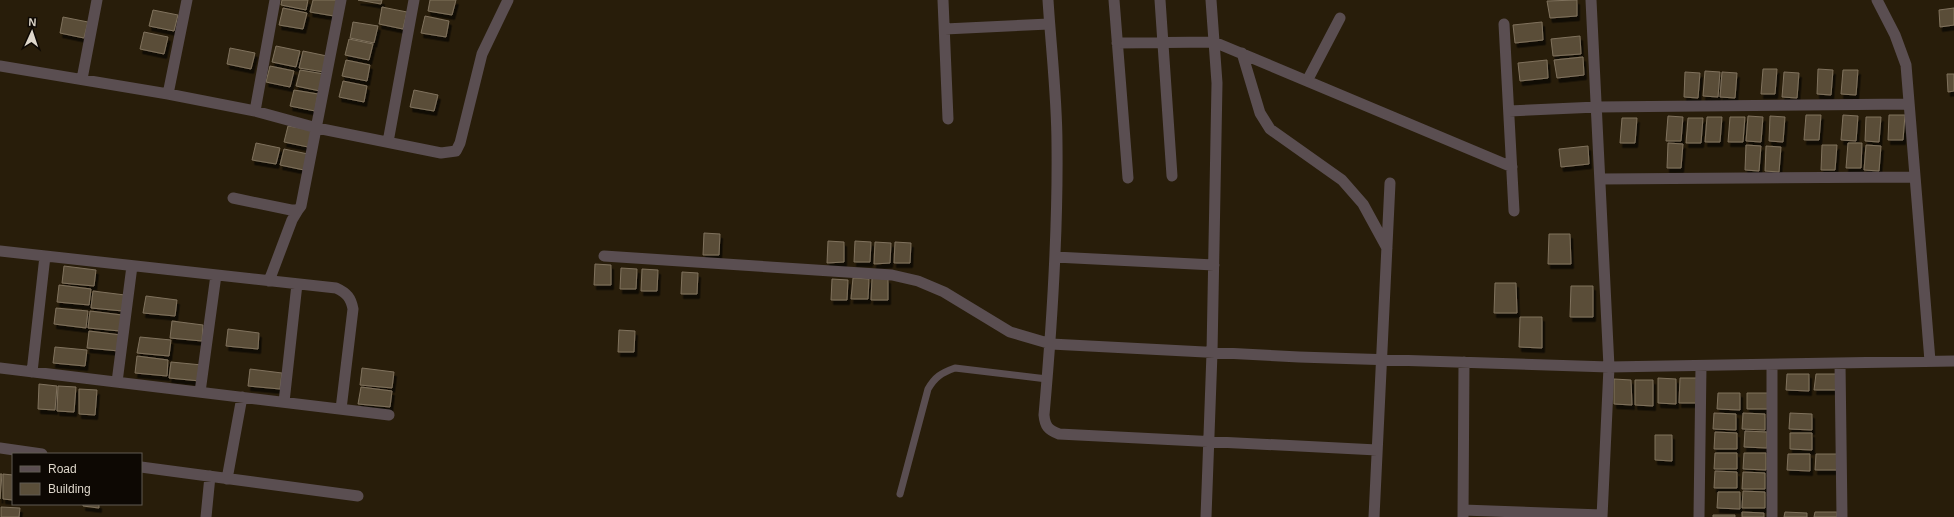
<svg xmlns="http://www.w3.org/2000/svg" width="1954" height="517" font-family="Helvetica,sans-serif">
  <defs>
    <filter id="shadow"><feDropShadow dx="2.5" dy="4.5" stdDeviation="0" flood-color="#0009"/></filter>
  </defs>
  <rect width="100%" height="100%" fill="#281d0a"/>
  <path fill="#5a4e39" stroke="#80725d" filter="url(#shadow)" d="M282,0H308L306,10L281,5Z
    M313,0H337L334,16L310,12Z
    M358,0H382L381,4Z
    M430,0H456L452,15L428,11Z
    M1577,0V16L1550,18L1547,1Z
    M382,7L407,12L403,29L379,24Z
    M283,8L307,13L303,29L279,25Z
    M1954,8V25L1940,27L1939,10Z
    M153,10L178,15L174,31L149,26Z
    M425,16L449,21L446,37L421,33Z
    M63,17L88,22L84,38L60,33Z
    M353,22L378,26L374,43L350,38Z
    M1542,22L1543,40L1515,43L1513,25Z
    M144,32L168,37L164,54L140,49Z
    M1580,36L1581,54L1553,56L1551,39Z
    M349,39L373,44L369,60L345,55Z
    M276,46L300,51L296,67L272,62Z
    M230,48L255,53L251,69L227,64Z
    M303,51L327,56L324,72L299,68Z
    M1583,57L1584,75L1557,78L1554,60Z
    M346,60L370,65L367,81L342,76Z
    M1547,60L1548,78L1520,81L1518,63Z
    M270,66L294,71L290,87L266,82Z
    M1763,69H1777L1775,94H1761Z
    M1818,69L1833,70L1831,95L1817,94Z
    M300,70L324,74L320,91L296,86Z
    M1843,70H1858L1856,95L1841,94Z
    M1705,71L1720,72L1718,97L1703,96Z
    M1685,72L1700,73L1698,98L1684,97Z
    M1722,72L1737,73L1735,98L1720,97Z
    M1784,72L1799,73L1797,98L1782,97Z
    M1947,74H1954V91L1948,92Z
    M343,81L367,86L364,102L339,97Z
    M294,90L318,94L315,111L290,106Z
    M414,90L438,95L434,111L410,107Z
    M1806,115H1821L1819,140H1804Z
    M1843,115L1858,116L1856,141L1841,140Z
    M1889,115H1905L1903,140H1888Z
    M1668,116L1683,117L1681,141H1666Z
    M1748,116L1763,117L1761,142L1746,141Z
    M1770,116L1785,117L1783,142L1769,141Z
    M1707,117H1722L1720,142H1705Z
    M1730,117H1745L1743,142H1728Z
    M1866,117H1881L1879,142L1865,141Z
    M1622,118H1637L1635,143H1620Z
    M1688,118H1703L1701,143H1686Z
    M288,126L312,130L308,147L284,142Z
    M256,143L280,148L276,164L252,160Z
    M1668,143L1683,144L1681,168H1667Z
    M1848,143H1862L1861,168H1846Z
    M1746,145L1761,146L1759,171L1745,170Z
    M1822,145H1837L1835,170H1821Z
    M1866,145L1881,146L1879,171L1864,170Z
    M1588,146L1589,164L1561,167L1559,149Z
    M1766,146L1781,147L1779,172L1765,171Z
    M284,149L308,154L304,170L280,165Z
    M704,233L720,234L719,255H703Z
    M1549,234H1570L1571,264H1548Z
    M828,241L844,242V262L827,263Z
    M855,241L871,242L870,262H854Z
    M875,242L891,243L890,263L874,264Z
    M895,242L911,243L910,263H894Z
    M595,264L611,265V285H594Z
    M64,266L96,270L94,286L62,283Z
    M621,268L637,269L636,289H620Z
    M642,269L658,270L657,291H641Z
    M682,272L698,273L697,294H681Z
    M853,278L869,279L868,299H851Z
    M872,278L888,279V300H871Z
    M832,279L848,280L847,300H831Z
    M1495,283H1516L1517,313H1494Z
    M59,285L91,289L89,305L57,302Z
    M1571,286H1593V317H1570Z
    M93,291L125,295L123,311L91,308Z
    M146,296L177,300L175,316L143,313Z
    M56,308L88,311L86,328L54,324Z
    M90,311L122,315L120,331L88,328Z
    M1520,317H1542V348L1519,347Z
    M172,321L203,325L202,341L170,338Z
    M228,329L259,333L258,349L226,346Z
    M619,330L635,331L634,352H618Z
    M89,331L121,335L119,351L87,348Z
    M140,337L171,340L169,356L137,353Z
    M55,347L87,350L85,366L53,363Z
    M137,356L168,360L167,376L135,373Z
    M171,362L202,365L200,381L169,378Z
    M362,368L394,372L392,388L360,385Z
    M250,369L282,373L280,389L248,386Z
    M1787,374H1809V391L1786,390Z
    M1816,374H1838L1837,390H1814Z
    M1658,378L1676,379V404L1658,403Z
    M1680,378H1697V403H1679Z
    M1614,379L1631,380L1632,405L1614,404Z
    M1635,380H1653V406L1635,405Z
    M39,384L57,386L55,410L38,409Z
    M58,386L76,387L74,412L57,411Z
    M361,387L392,391L390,407L358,404Z
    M79,389L97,390L95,415L79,414Z
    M1718,393H1740V410L1717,409Z
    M1747,393H1770V409H1747Z
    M1714,413L1736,414V430L1713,429Z
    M1743,413L1765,414V430L1742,429Z
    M1790,413L1812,414V430L1789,429Z
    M1745,431L1767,432V448L1744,447Z
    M1715,432L1737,433V449H1714Z
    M1790,433H1812V450L1790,449Z
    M1655,435H1672V461L1655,460Z
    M1715,453H1737V469H1714Z
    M1744,453H1766V470L1743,469Z
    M1788,454H1810V471L1787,470Z
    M1816,454H1838V470H1815Z
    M1715,471L1737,472V488H1714Z
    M1743,472L1765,473V489H1742Z
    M0,474H2L0,499Z
    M3,474L13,475V500L3,499Z
    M1743,491L1765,492V508H1742Z
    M1718,492H1740V509L1717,508Z
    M83,504H99V508L83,506Z
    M1,507L20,508L19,517H1Z
    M1742,512L1764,513V517H1742Z
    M1785,512L1807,513V517H1784Z
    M1815,512H1837V517H1814Z
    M1713,515H1735V517H1713Z"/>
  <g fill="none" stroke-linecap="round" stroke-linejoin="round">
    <path stroke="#5a4e51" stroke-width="7" d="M900,494L928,389C935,377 941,373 955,368L1047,379"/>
    <path stroke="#5a4e51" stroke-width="11" d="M943,0L948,119
      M1048,0C1051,48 1057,97 1057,145C1058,236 1052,325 1044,415C1045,426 1048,430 1059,434L1377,450
      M1114,0L1128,178
      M1160,0L1172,176
      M1591,0L1609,367L1602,517
      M1877,0L1895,35L1906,65L1930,361
      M1504,24L1514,211
      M945,29L1049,24
      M1117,43L1214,42L1512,167
      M1242,53L1260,113L1270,129L1342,180L1363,204L1387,248
      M0,66L168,94L255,111L317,128L441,153L456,151L460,143L482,54L508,0
      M82,79L97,0
      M1307,81L1340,18
      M168,94L187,0
      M255,111L275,0
      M1509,111L1597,107L1909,104
      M388,142L414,0
      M1601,179L1915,177
      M233,198L291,210H298L301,206L341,0
      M0,251L336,288C347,293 351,298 353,309L341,409
      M604,256L892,275L918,281L944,292L1010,332L1051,344L1299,357L1609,367L1954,361
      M1055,257L1214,265
      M269,281L292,220L298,210
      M1840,363L1842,517
      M1772,365V517
      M0,368L389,415
      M32,372L45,256
      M117,382L132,266
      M200,392L216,275
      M284,402L297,284
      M0,448L42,454
      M141,467L358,496
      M227,479L242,397
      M1463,510L1602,515
      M206,517L210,476
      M1206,517L1212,353L1217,83L1211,0
      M1374,517L1390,183
      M1463,517L1464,362
      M1699,517L1701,366"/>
  </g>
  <rect x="12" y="453" width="130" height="52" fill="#0d0803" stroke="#615b53"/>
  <rect x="20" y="466" width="20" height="6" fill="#5a4e51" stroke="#615b53"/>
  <text x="48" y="473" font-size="12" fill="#ded7cb">Road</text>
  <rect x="20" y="483" width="20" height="12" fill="#5a4e39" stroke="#615b53"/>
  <text x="48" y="493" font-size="12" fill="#ded7cb">Building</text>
  <g transform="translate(32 32) rotate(3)" stroke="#0d0803" stroke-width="3" paint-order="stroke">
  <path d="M0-3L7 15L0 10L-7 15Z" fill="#ded7cb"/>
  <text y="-6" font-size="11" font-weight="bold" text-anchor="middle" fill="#ded7cb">N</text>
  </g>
</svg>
